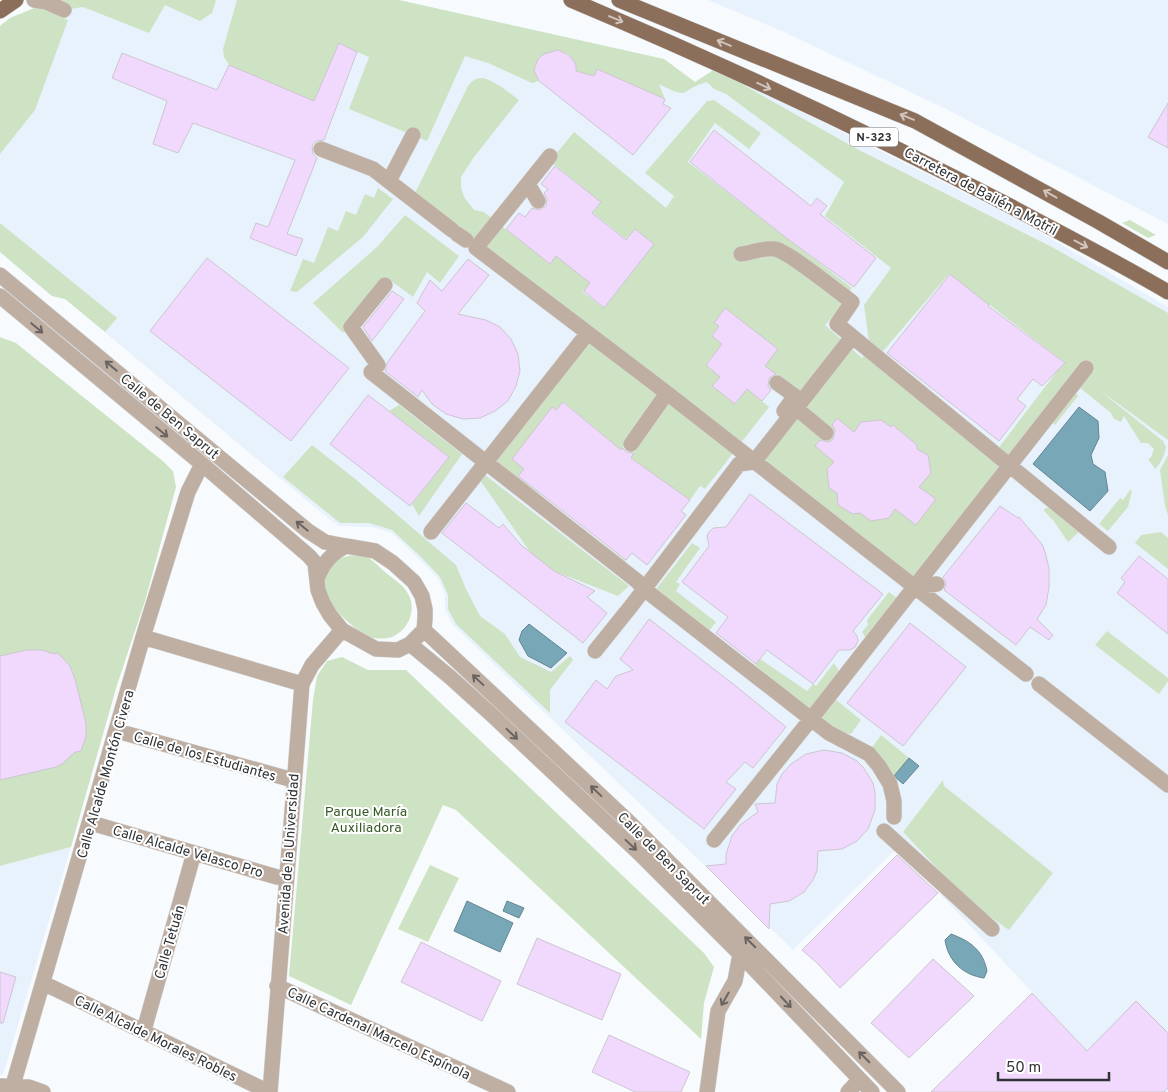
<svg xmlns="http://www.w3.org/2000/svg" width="1168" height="1092" font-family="Overpass,sans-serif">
  <rect width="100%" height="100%" fill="#f8fbfd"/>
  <path fill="#e8f2fd" d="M54,0H399L664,59L695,82L715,69L1016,218L1168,307V1092H1026L1076,1039L897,848L793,950L452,624L445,609V595L439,580L431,571L392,533L372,527L339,526L329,519L65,299L52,296L0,252V26L10,18Z
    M708,0H1168V224L942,107L784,32Z
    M71,847L3,1075H0V866Z"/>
  <path fill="#cee3c4" d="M54,0H216L212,13L200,21L165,5L149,33L83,7L64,10L59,16L68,20L35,110L0,154V26L10,18Z
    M237,0H399L664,59L695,82L715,69L857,149L1052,247L1168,313V440L1098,389L1163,441L1166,447C1164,456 1162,462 1155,469L1148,459L1151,457L1154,449L1148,443H1141L1124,416L1121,422L1114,419L1111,413L1079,387L1085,379L1074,371L1006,458L997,450L1064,362L949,274L873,363L1000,466L912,579L762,460L804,404L780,377L765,366L725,309L714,323L719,326L712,335L722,344L706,365L720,377L712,386L735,404L747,389L769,407L705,489L700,486L690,500L631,458L636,449L627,443L621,450L564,402L557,410L552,408L512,459L524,469L518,476L576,524L626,561L621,565L491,465L595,334L415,193L468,86C471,82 475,78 481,78C491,78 510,93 519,100L474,157L461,177V188L464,197L474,210L484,212L550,264L556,256L590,283L583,292L604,308L654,244L635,229L626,239L593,213L601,202L550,161L574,132L666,208L674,196L645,173L707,101L714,100L761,133L749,149L715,123L688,162L852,288L848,293L822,277V288L843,305L825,325L862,358L870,349L864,305L891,268L825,216L844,182L726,94L714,89L707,82C678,90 692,101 659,84L665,99L598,70L594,76L576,71C575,53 563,49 548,53C544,54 540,56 538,59C536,62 535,67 534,71L539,81L532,83L488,63L465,56L427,141L349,109L369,57L339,44L314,101L229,65L224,57L223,49Z
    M378,188L393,199L363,237L297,292L290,291L303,259L314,263L328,227L338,231L346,211L356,215L365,194L374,198Z
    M405,215L459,256L440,283L427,272L413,297L387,278L343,333L313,303L377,247Z
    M1130,220L1156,235L1148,238L1122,223Z
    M0,223L117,318L105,332L65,299L52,296L0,252Z
    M0,337L16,343L164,462L173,471L176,487L145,601L117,685L71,847L0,866Z
    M1076,393L1078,396L1055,425L1052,422Z
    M399,405L462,454L419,516L412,504L449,457L389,411Z
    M312,445L354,478L456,565L466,589L480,616L505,634L520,657L551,672L570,656L573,660L550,690V713L456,624L448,609V595L440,577L422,558L392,530L369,523H340L283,477Z
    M1168,455V515L1165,506L1160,470Z
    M485,475L629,586L618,596L554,571L530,552L480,480Z
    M1130,490L1132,491L1128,507L1108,531L1099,524L1120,498L1123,500Z
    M1045,508H1050L1079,532L1068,542L1053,520L1044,511Z
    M1161,532L1168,538V569L1135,543L1141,535Z
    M692,543L700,548L676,582L680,584L676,591L716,622L709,631L656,589Z
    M348,556C354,555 360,555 367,557C373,560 379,567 385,572C392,578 402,584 407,592C418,608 409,630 392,637C385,639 376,639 369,637C359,633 331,608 327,598C319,581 330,560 348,556Z
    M889,592L897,598L865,637L862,632L868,625L867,620Z
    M1107,631L1168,678V681L1159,694L1095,645Z
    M342,657L368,670H406L704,953L714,967L704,1003L701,1039L456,810L443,805L351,1005L289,976L313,700L317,676L327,661Z
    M760,659L807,691L813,684L816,686L834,663L839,671L812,712L755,665Z
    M835,699L861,720L851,734L838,731L822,717Z
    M881,735L909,758L894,776L882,757L871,749Z
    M943,780L944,786L1053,873L1009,930L967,900L903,832Z
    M430,865L459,878L428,942L398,929Z"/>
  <path fill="#78a8b8" stroke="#628591" d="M1079,407L1098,421L1099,438L1091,455L1093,464L1105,472L1108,491L1090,511L1033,464Z
    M529,624L567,653L551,668L528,656L519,640L522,631Z
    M909,758L919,766L903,784L894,776Z
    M467,901L513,923L500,952L454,931Z
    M507,901L524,908L519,918L503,911Z
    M951,934C970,941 983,950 987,971L984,978C963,975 948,961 945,940Z"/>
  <path fill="#f1d9fe" stroke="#ccc6cf" d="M339,43L357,52L324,140L316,141L312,146L313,154L317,158L287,234L303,239L296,256L250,238L256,223L268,227L295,160L193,123L178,153L153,144L167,101L112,78L122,53L217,90L229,65L314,101Z
    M558,50L565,53L572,58L576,65V71L594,76L597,69L665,99L663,104L671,108L633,155L539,81L534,70L538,59L544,54Z
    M1168,103V148L1148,137Z
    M714,130L811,206L817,198L827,206L820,214L876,258L854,287L789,240L690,162Z
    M555,166L601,202L592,213L626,240L635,229L654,244L604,308L584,291L590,283L556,256L550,264L506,229L519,213L525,217L532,208L539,210L546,206L547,200L544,193L548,189L541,184Z
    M207,258L349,368L291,441L150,331Z
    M468,259L489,275L458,314L486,320L500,327L511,339L518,354L520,371L516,386L508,401L495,411L480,418L463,419L446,414L432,404L422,390L418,397L385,371L387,363L425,311L417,303L430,280L442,291Z
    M950,274L989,305L988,306L1065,363L1042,386L1033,379L1017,399L1026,406L999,441L887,353Z
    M392,291L404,299L372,341L363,327Z
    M725,308L778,349L765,366L776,374L769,378L768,386L771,390L762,401L747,389L735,404L712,386L720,377L706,365L722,344L712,336L719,326L714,323Z
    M368,395L449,457L410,506L330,444Z
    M563,402L621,450L623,448L626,452L634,453L631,458L690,500L681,511L686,515L647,565L632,553L626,560L518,476L524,469L512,459L552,407L556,410Z
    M837,418L854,432L861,422L881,420L891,427L893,425L917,445V449L928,455L931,473L919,487L936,499L916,525L895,509L889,518L871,521L860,513L853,514L838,505L837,493L829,488L827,469L834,462L815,446L820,440L829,442L833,439L835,430L832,425Z
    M750,494L883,594L853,631L857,636L858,641L855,647L850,650H839L813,684L767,650L756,664L716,633L728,617L682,582L709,546L707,536L709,532L713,528L726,527Z
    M466,503L499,528L503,524L521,545L554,571L595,591L587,597L607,613L583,643L442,533Z
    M1000,506L1018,518L1019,517L1042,544L1045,552L1049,568V587L1046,605L1037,619L1053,635L1049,640L1030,627L1016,645L944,590L946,583L943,577Z
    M1139,556L1168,579V634L1117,593L1125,582L1121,578Z
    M649,619L737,687L786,727L753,768L745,762L726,782L736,789L704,829L565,722L596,680L607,689L616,676L633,670L620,659Z
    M910,623L966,667L903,746L847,703Z
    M27,650H42L54,654L58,653L70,666L75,679L86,723V737L81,751L75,752L62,764L56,767L0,780V656Z
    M824,750L842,753L857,761L863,767L873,783L875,792V810L868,829L857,841L842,849L818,851L817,871L813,880L804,892L789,901L770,904L769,929L706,866L726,864V854L732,836L740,825L758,812L755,804L775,803L777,784L782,774L791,764L806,754Z
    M897,855L938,893L840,988L817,963L802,950Z
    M537,938L621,974L602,1020L517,984Z
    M421,942L501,981L482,1021L401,982Z
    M933,959L974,996L909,1058L871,1023Z
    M0,972L16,977L3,1023H0Z
    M1032,993L1087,1051L1136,1001L1168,1033V1088L1164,1092H931Z
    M609,1035L690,1072L681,1092H635L592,1072Z"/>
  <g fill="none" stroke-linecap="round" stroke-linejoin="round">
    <g stroke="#d4d7d9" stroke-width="16">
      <path id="minor" d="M34,0L46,2L64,10
        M321,149L373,169L452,230
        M550,156L476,248L667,393L1026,674
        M389,181L413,135
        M528,184L538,201
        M457,234L466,240
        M741,254C753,253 762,247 775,249C788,251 838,292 852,302L837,324L1109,547
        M0,275L308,531L325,542L346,546
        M385,285L351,327L378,365L371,372L637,581L644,589L829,733L869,754L879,766L890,784L894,801V817
        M0,296L202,464L309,556L315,563L318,590L323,603L330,615L342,630L376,649L398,650L410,644L424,630L425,619V609L422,596L414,582L393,563L375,551L346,546C331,554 323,563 317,579
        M777,383L795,396L784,411
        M797,409L826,433
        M631,444L667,393
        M431,532L587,334
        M915,587L937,584
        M424,630L630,823L898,1092
        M143,637L302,684
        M410,644L450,677L492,715L640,854L740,954L872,1092
        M595,651L632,605L739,464L754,462L852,337
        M1039,684L1168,785
        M117,731L293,780
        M91,823L277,877L286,878
        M884,831L992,929
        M714,840L811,719L1086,368
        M43,983L269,1092
        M277,986L508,1092
        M144,1030L194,853
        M13,1085L143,637L188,492L202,464
        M0,1086L29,1087L43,1092
        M270,1092L302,684L312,665L342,630
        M707,1092L718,1011L735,981L740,954
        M848,1092L859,1080"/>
    </g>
    <g stroke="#d4d7d9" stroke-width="16">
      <path id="major" d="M571,0C721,63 868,132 1012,207C1064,235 1117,262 1168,292
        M619,0L915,121L1099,222L1168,262
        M0,11L16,0"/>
    </g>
    <use href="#minor" stroke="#bfaea2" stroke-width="15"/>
    <use href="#major" stroke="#8b6f5a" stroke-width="15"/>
  </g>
  <defs><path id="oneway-shaft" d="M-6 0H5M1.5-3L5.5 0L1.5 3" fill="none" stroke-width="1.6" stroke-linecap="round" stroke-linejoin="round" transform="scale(1.25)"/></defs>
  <g stroke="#d1c5bd">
    <use href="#oneway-shaft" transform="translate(616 19) rotate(23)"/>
    <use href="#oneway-shaft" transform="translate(724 43) rotate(-158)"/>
    <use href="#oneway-shaft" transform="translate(764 86) rotate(25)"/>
    <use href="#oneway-shaft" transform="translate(907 117) rotate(-158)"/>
    <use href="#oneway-shaft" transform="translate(1050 194) rotate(-151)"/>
    <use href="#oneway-shaft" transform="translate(1081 244) rotate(28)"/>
  </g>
  <g stroke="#696461">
    <use href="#oneway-shaft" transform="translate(37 328) rotate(40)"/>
    <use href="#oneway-shaft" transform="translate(111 366) rotate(-140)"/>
    <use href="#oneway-shaft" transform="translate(162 432) rotate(40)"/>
    <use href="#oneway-shaft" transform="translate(302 526) rotate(-141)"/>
    <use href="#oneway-shaft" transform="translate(478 680) rotate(-137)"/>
    <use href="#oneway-shaft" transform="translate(512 734) rotate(43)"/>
    <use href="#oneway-shaft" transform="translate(596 791) rotate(-137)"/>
    <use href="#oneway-shaft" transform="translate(631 845) rotate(43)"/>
    <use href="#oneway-shaft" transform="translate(750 942) rotate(-135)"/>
    <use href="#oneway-shaft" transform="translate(725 999) rotate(120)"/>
    <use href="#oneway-shaft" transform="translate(786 1002) rotate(47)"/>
    <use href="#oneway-shaft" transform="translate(864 1057) rotate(-135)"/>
  </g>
  <g text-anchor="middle" stroke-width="4" stroke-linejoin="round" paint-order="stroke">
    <rect fill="#fff" stroke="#6e7072" stroke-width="1" x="850" y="127.5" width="48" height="19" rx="4"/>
    <g font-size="12" font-weight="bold" fill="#303336">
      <text x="874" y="141">N-323</text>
    </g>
    <g font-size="14" fill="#303336" stroke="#fff">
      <text transform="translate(981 191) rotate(28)" y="5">Carretera de Bailén a Motril</text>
      <text transform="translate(170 416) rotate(40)" y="5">Calle de Ben Saprut</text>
      <text transform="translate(205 756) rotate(16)" y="5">Calle de los Estudiantes</text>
      <text transform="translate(105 774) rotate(-74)" y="5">Calle Alcalde Montón Civera</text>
      <text transform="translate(188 851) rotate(16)" y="5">Calle Alcalde Velasco Pro</text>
      <text transform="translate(288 854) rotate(-86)" y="5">Avenida de la Universidad</text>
      <text transform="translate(664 858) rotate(45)" y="5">Calle de Ben Saprut</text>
      <text transform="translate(169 942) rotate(-74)" y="5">Calle Tetuán</text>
      <text transform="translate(379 1033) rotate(25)" y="5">Calle Cardenal Marcelo Espínola</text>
      <text transform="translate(156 1038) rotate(26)" y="5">Calle Alcalde Morales Robles</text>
    </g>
    <g font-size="14" fill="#375926" stroke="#fff">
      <text x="366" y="816">Parque María<tspan x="366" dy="16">Auxiliadora</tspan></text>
    </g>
  </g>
  <path d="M998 1072v8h111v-8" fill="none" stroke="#303336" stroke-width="2.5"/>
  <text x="1006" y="1072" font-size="15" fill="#303336" stroke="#ffffff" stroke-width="4" paint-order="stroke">50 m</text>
</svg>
